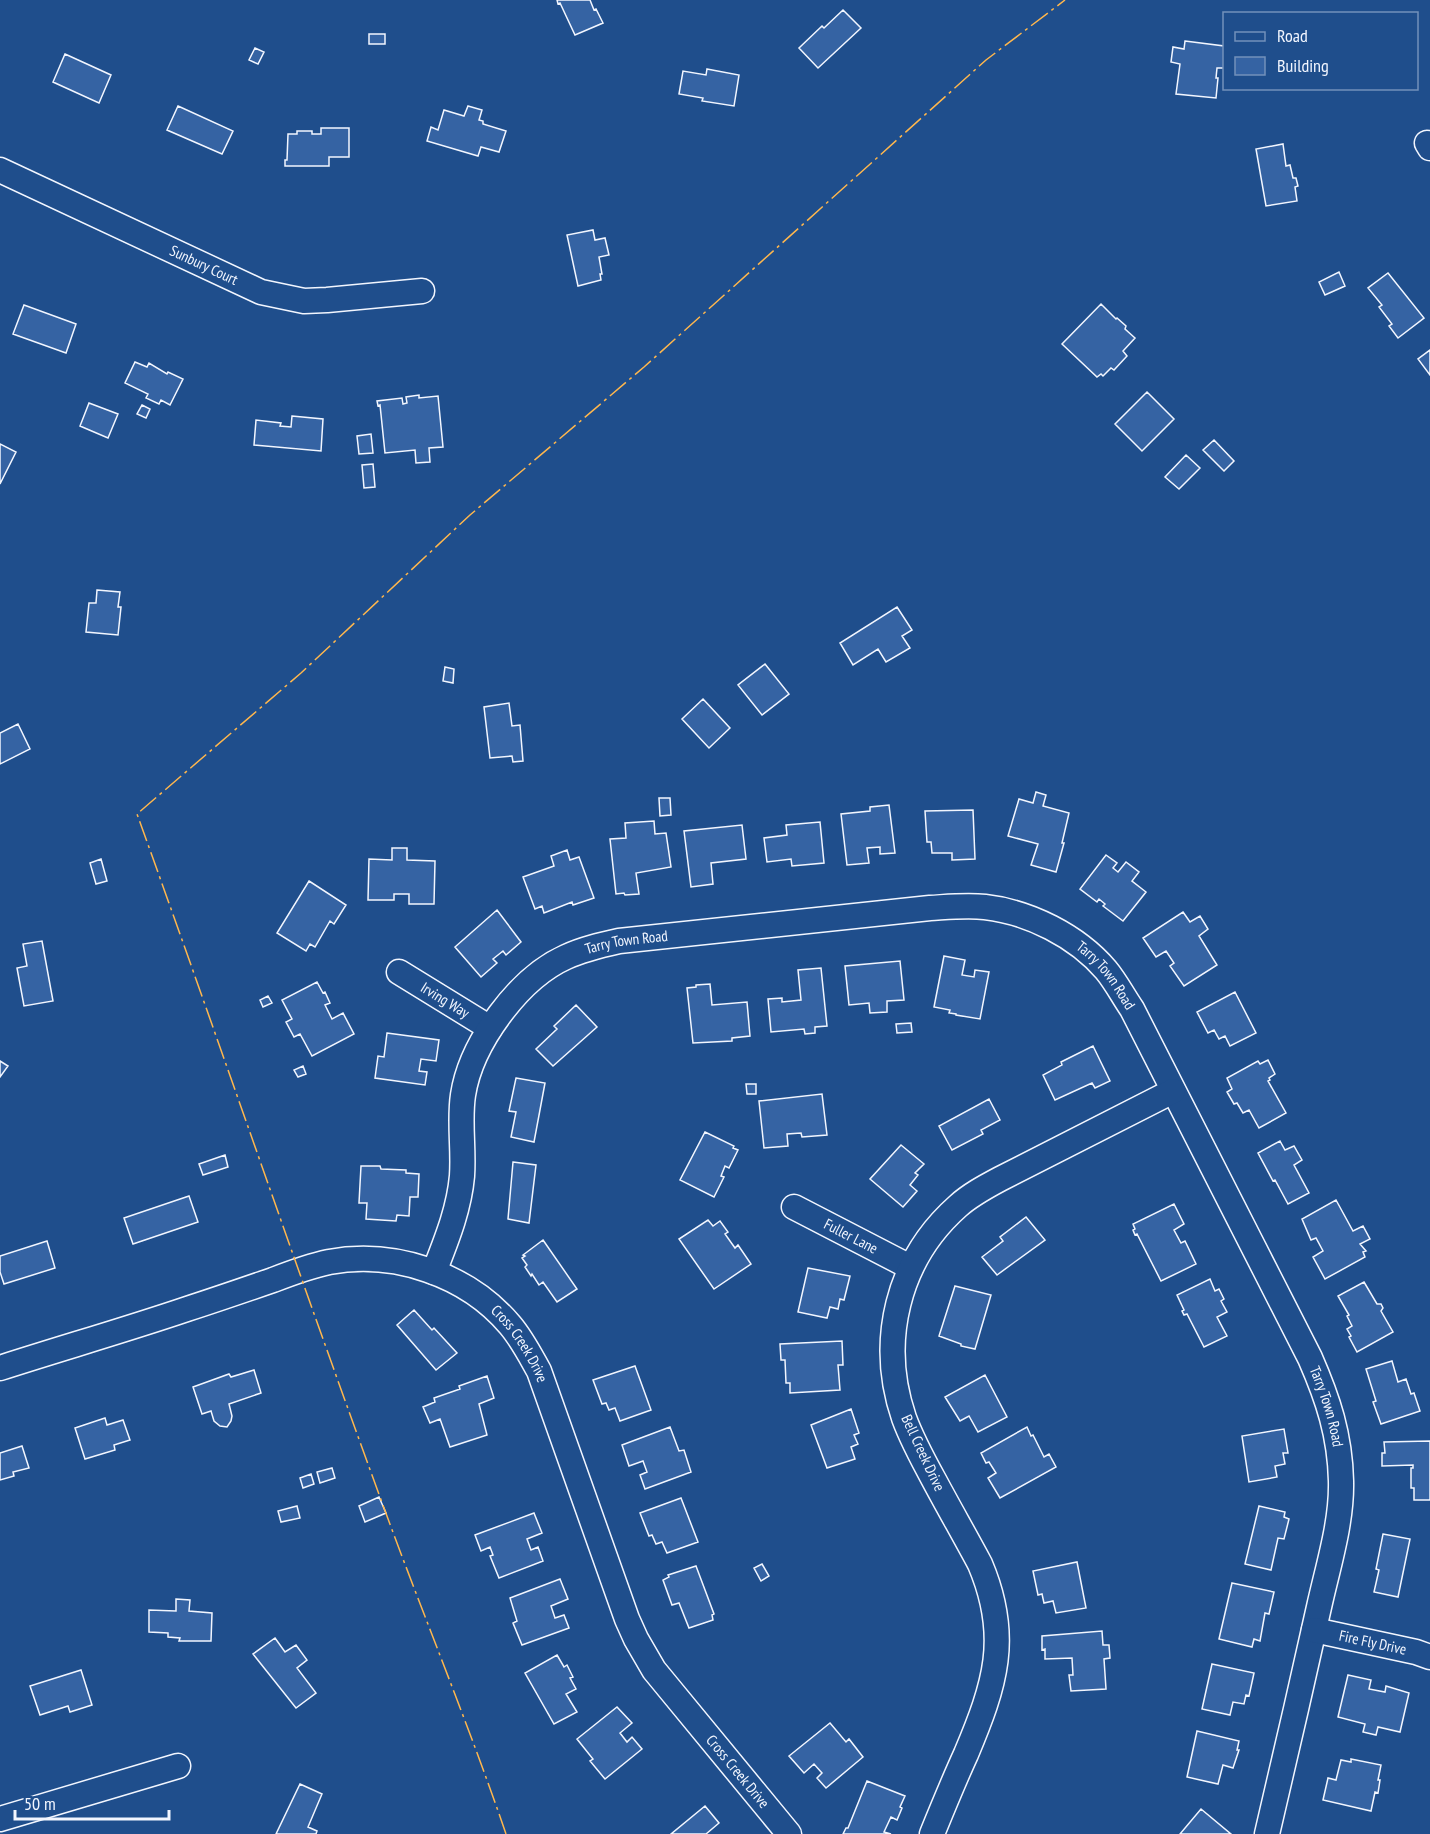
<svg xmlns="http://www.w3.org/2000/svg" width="1430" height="1834" font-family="'PT Sans Narrow',sans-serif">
  <rect width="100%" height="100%" fill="#1f4e8c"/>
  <path fill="#3563a3" stroke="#f2f6ff" stroke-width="1.5" d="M557,0H590L594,10L596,9L603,23L575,35L560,3L558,4Z
    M843,10L861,28L818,68L799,48L822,26L824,28Z
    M369,34H385V44H369Z
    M1185,41L1224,46V68H1217L1216,78H1218L1216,98L1176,94L1180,64L1171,62L1173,47L1184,49Z
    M255,48L264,52L258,64L249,60Z
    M65,54L111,75L99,103L53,82Z
    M707,69L739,75L734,106L702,101L703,98L679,94L683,71L706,75Z
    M178,106L233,131L222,154L167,130Z
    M468,106L482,110L479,120L483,121V124L506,131L499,152L481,147L478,156L427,141L431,127L438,130L444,110L464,116Z
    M321,128H349V157H329V166H285V160H287L288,134H297V131H312V134H321Z
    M1283,144L1286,166L1290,165L1293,178H1296L1298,186L1295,187L1297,201L1266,206L1256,149Z
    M593,230L595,240L605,238L609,255L599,257L602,274H600L601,280L578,286L567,235Z
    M1339,272L1345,286L1325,295L1319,282Z
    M1388,273L1424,318L1398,338L1389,326L1392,324L1379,307L1382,305L1368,288Z
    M1101,304L1116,319L1117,318L1126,326L1125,329L1135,338L1123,351L1127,356L1114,370L1111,368L1103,376L1101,374L1097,377L1062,344Z
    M24,305L76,324L66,353L13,334Z
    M1430,350V375L1418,359Z
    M135,362L147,367L149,363L167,374L168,372L183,379L170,405L161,400L159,404L146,398L148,394L125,383Z
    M1147,392L1174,419L1142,451L1115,424Z
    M419,395V398L438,396L443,447L429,448L430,462L416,463L415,450L385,453L380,405L378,406L377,401L402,398L403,404L407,403L406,397Z
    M89,403L118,414L108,438L80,426Z
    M142,405L150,409L146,418L137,414Z
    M292,416L323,419L321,451L254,445L256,420L281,423L280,426L291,427Z
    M371,434L373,453L359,454L357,436Z
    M1214,440L1234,461L1224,471L1203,450Z
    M0,444L16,452L0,484Z
    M1186,455L1200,468L1179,489L1165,477Z
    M373,464L375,487L364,488L362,465Z
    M97,590L120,592L118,607H121L118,635L86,632L89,603H96Z
    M897,607L912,630L902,636L910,648L886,662L878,649L853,665L840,643Z
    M765,664L789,694L762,715L738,685Z
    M445,667L454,669L453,683L443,681Z
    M703,699L730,728L709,748L682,719Z
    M509,703L512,726L520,725L523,761L513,762L512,756L490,758L484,707Z
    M18,724L30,749L0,764V733Z
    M1036,792L1046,795L1043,806L1069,813L1062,843H1064L1056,872L1031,865L1038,844L1008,836L1019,799L1033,803Z
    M659,798H670L671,815L660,816Z
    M889,805L895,853L880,854V847L867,848L869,863L847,865L841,814L870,811V807Z
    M973,810L975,859L952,860V853H932L931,842H927L925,811Z
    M654,821L655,834L666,833L671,867L636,873L639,894L625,895L624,893L616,894L610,839L626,838L625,823Z
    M820,822L824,863L792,866L791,859L767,862L764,838L787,835L786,825Z
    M742,825L746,859L711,863L713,884L691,887L684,831Z
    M392,848H407V860L435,861L434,904H409V894H394V900H368L369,859L392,860Z
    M567,850L570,860L579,857L594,898L573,905L572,902L544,913L542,906L535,909L523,877L554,866L551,856Z
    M1106,855L1117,863L1113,868L1118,872L1126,862L1139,872L1132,881L1146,892L1123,921L1103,906L1105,904L1099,899L1097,902L1080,889Z
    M101,859L107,881L96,884L90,863Z
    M309,881L346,905L334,924L330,921L315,947L310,944L306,951L277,933Z
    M497,910L521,942L506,955L503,951L493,959L497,963L481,977L455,947Z
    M1183,912L1190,922L1200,916L1208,929L1199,936L1217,965L1184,986L1170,966L1174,963L1166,951L1156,957L1143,938Z
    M42,941L53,1001L24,1006L17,968L27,966L23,944Z
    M944,956L965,960L962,975L974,977L975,970L989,972L980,1019L956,1015V1014L949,1013L950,1010L934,1007Z
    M900,961L904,1000L887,1001V1012L870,1013L869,1003L849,1005L845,966Z
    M821,968L827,1026L815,1027V1033L805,1034L804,1029L771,1032L768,999L782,998V1002L801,1000L798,970Z
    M317,982L323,993L325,992L330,1003L325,1005L332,1019L343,1013L354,1034L312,1056L300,1034L294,1037L286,1022L292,1019L282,1000Z
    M710,984L712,1005L747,1002L750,1036L732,1038V1041L693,1043L687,988L696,987V985Z
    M1235,992L1256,1033L1230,1046L1225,1036L1219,1039L1214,1030L1208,1033L1197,1012Z
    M268,996L272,1003L263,1007L260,1000Z
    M576,1005L597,1027L553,1066L536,1049L557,1029L554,1026Z
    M911,1023L912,1032L897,1033L896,1024Z
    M387,1033L439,1040L436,1061L421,1059L419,1071L427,1072L425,1085L375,1078L378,1056L384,1057Z
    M1093,1046L1110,1081L1095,1088L1092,1083L1055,1100L1043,1075L1062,1065L1061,1062Z
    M1268,1060L1275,1074L1269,1078L1270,1080L1268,1081L1286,1113L1259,1128L1249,1110L1243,1113L1237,1103L1234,1104L1227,1092L1232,1089L1227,1078L1258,1061L1260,1064Z
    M0,1061L8,1066L0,1077Z
    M303,1066L306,1074L298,1077L294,1070Z
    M516,1078L545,1083L534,1142L511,1137L516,1112L509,1111Z
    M746,1084H756V1094H747Z
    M822,1094L827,1135L802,1137L801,1133L787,1134L788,1146L764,1148L759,1101Z
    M989,1099L1000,1120L981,1130L983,1134L952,1150L939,1126Z
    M705,1132L734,1146L733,1148L738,1150L729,1168L725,1166L721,1176L724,1177L714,1197L680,1180Z
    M1280,1141L1285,1150L1294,1146L1302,1160L1294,1165L1309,1193L1288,1204L1275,1180L1273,1181L1258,1153Z
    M901,1145L924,1164L915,1173L918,1175L910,1185L917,1191L903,1207L870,1179Z
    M225,1155L228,1167L203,1175L199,1164Z
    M513,1162L536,1165L529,1223L508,1219Z
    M361,1166H380L381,1169L406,1170V1173L419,1174L418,1197H410L409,1216L397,1215L396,1221L366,1219L367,1203H359Z
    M189,1196L198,1222L133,1244L124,1218Z
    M1336,1200L1353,1231L1363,1226L1370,1239L1360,1244L1366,1251L1363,1252L1365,1257L1325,1279L1313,1257L1323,1251L1316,1238L1311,1240L1302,1219Z
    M1174,1204L1184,1224L1174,1230L1181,1243L1185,1241L1196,1264L1161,1281L1137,1234L1135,1235L1133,1230L1135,1229L1133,1224Z
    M1026,1217L1045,1240L997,1275L982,1257L1003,1241L1000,1237Z
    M708,1220L713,1226L720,1221L728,1232L725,1234L735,1248L738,1245L751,1264L714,1289L679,1239Z
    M543,1240L577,1289L557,1302L543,1282L539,1285L532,1274L531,1276L525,1267L527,1265L522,1258L525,1256L523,1255Z
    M47,1241L55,1268L4,1284L0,1272V1256Z
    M808,1268L850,1276L844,1300L840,1299L838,1309L830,1307L827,1318L798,1312Z
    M1210,1279L1215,1291L1219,1289L1224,1299L1221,1301L1227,1312L1217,1317L1227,1336L1204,1347L1187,1314L1184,1315L1182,1311L1184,1310L1177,1295Z
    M1364,1282L1377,1304H1381L1383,1308L1381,1311L1393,1332L1357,1352L1349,1337L1351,1336L1347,1329L1352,1326L1347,1316L1349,1315L1338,1296Z
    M955,1286L991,1295L975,1349L961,1346V1344L939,1336Z
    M414,1310L432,1330L434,1328L457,1353L436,1370L397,1325Z
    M842,1341L843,1365H838L840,1390L790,1393V1383H786L785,1360H781L780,1344Z
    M1392,1361L1398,1382L1406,1379L1411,1394L1414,1393L1420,1411L1381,1424L1373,1402L1376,1401L1366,1369Z
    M635,1366L651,1410L620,1421L615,1408L609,1410L606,1403L602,1404L593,1380Z
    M254,1370L261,1393L229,1404L232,1416L231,1421L227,1427L220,1426L214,1421L211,1411L202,1414L193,1387L229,1374L231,1377Z
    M985,1375L1007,1417L978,1432L969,1416L960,1421L945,1397Z
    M487,1376L494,1398L479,1404L487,1435L450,1447L440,1419L430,1423L423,1407L435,1402L434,1398L460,1389L459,1386Z
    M851,1409L859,1433L854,1435L858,1444L851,1447L855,1459L827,1468L811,1425Z
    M105,1418L107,1425L123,1420L130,1440L114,1445L115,1450L85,1459L75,1428Z
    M670,1427L679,1451L684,1450L691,1472L645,1489L640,1475L647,1472L643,1461L629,1466L622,1445Z
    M1027,1427L1031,1436L1033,1435L1044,1457L1049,1454L1056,1467L1000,1498L988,1478L996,1473L989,1462L986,1463L981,1453Z
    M1284,1429L1288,1453H1283L1285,1464L1275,1466L1277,1477L1249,1482L1242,1436Z
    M1430,1441V1500H1414V1488H1411V1468H1413V1465L1382,1466V1453H1385L1384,1442Z
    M22,1446L29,1468L13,1472L14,1476L0,1480V1453Z
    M332,1468L335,1478L320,1483L317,1472Z
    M311,1474L314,1484L303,1488L300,1478Z
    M379,1497L386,1513L365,1522L359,1506Z
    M681,1498L698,1542L667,1553L662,1542L656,1544L652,1535L649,1536L640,1513Z
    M297,1506L300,1518L281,1522L278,1511Z
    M1259,1506L1285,1512L1284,1517L1289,1519L1284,1539L1278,1538L1271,1570L1245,1564Z
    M534,1513L542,1533L527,1539L531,1550L538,1547L543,1561L499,1578L490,1556L493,1555L490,1547L481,1551L475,1535Z
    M1383,1534L1410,1539L1398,1597L1374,1592L1379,1570L1376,1569Z
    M1077,1562L1086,1608L1056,1613L1053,1601L1044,1603L1042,1594L1038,1595L1033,1571Z
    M762,1564L769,1576L761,1581L754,1568Z
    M696,1566L714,1614L712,1615L713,1620L689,1628L679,1603L672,1605L663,1580L669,1577L668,1575Z
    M560,1579L568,1599L551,1606L555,1618L564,1615L569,1628L522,1645L513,1623L517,1621L510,1598Z
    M1232,1583L1274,1592L1269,1614L1265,1613L1260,1641L1254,1639L1252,1647L1219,1639Z
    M176,1599L190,1600L189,1611L212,1613L211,1641H179L180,1638L168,1637V1633L149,1632V1610L176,1611Z
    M1102,1631L1103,1645H1109L1110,1658L1104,1659L1106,1689L1071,1691L1069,1675H1073L1072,1658L1045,1659V1649L1042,1650V1636Z
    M275,1638L285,1652L296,1645L307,1660L297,1668L316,1693L296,1708L253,1654Z
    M557,1655L564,1667L567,1665L573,1677L570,1678L576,1689L566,1694L577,1712L554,1724L525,1673Z
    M1212,1664L1254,1673L1249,1696L1246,1695L1244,1704L1233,1702L1230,1715L1202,1709Z
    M81,1670L92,1705L70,1712L68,1706L40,1715L30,1686Z
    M1348,1675L1371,1680L1369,1689L1385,1692L1386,1686L1409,1693L1400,1732L1378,1727L1376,1735L1363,1732L1365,1724L1338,1717Z
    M617,1707L632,1723L620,1733L627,1742L632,1737L642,1749L605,1779L590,1761L593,1759L577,1739Z
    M830,1723L846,1742L849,1739L863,1757L826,1788L817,1778L822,1773L814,1764L804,1773L789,1756Z
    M1197,1731L1239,1741L1237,1750H1239L1233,1768L1223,1765L1218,1784L1187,1777Z
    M1351,1759L1381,1765L1378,1780H1380L1378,1793L1375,1792L1371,1811L1323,1800L1328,1778L1336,1780L1341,1760L1351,1762Z
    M867,1781L905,1796L900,1807L902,1808L897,1820L891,1817L884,1832L891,1834H843L846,1828H848Z
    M300,1784L322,1794L308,1827L317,1831L316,1834H276Z
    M705,1806L719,1823L706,1834H671Z
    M1201,1809L1231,1834H1180Z"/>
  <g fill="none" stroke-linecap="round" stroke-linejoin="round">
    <g stroke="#f2f6ff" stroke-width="27">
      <g id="minor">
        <path d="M1427,143L1430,148"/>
        <path id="s1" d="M0,170L261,292L304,301L327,300L422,291"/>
        <path id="s2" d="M399,972L490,1028"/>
        <path id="s3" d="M794,1207L910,1267"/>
        <path id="s4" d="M434,1272C446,1241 459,1210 462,1176C464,1149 459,1121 463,1095C471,1043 519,978 566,957C583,949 601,945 619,941L930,908C948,907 967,905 985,907C1029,912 1077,936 1106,970C1116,982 1123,996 1132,1009L1310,1358C1328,1399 1340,1435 1341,1481C1342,1523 1328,1566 1319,1607C1302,1683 1285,1758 1267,1834"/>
        <path id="s5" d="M0,1368C62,1348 125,1330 187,1309C215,1300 244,1290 273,1280C291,1273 310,1266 329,1262C394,1250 467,1274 510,1325C522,1339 530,1355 539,1371L627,1619L636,1639L654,1670L789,1834"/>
        <path id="s6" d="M1314,1630L1416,1652L1430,1657"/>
        <path d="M0,1819L178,1766"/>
        <path d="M932,1834C943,1807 954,1780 966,1754C995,1685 1011,1637 980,1564C965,1536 949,1508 934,1480C923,1460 912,1440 904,1418C878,1342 897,1260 958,1206C970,1195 985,1187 1000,1179L1173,1091"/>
      </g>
    </g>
    <use href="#minor" stroke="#1f4e8c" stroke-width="24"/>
    <path stroke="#ffb74d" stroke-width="1.5" stroke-dasharray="21 4.5 3 4.5" stroke-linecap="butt" d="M506,1834C467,1720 421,1610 380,1497C297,1270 219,1041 137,814L301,673L470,515L644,367L986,60L1065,0"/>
  </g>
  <g text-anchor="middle" stroke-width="4.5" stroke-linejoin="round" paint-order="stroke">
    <g font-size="15" fill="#f2f6ff" stroke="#1f4e8c">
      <text dy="5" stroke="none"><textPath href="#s1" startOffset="225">Sunbury Court</textPath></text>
      <text dy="5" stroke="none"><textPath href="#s4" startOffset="422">Tarry Town Road</textPath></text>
      <text dy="5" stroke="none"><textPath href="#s4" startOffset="926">Tarry Town Road</textPath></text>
      <text dy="5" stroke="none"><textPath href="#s2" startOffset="54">Irving Way</textPath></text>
      <text dy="5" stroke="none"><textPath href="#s3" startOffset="64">Fuller Lane</textPath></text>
      <text dy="5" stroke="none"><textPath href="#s5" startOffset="567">Cross Creek Drive</textPath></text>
      <text dy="5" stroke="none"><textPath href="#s4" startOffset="1412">Tarry Town Road</textPath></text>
      <text transform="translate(923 1453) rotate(65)" y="5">Bell Creek Drive</text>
      <text dy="5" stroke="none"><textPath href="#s6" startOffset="60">Fire Fly Drive</textPath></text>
      <text dy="5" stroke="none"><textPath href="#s5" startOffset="1053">Cross Creek Drive</textPath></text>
    </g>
  </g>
  <rect x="1223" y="12" width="195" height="78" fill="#1f4e8c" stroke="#7391ba" stroke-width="1.5"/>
  <rect x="1235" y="32" width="30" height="9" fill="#1f4e8c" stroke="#7391ba" stroke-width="1.5"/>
  <text x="1277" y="42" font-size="18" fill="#f2f6ff">Road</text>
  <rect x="1235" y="57" width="30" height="18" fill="#3563a3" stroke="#7391ba" stroke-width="1.5"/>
  <text x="1277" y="72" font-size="18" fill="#f2f6ff">Building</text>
  <path d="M15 1810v9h154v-9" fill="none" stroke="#f2f6ff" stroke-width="3"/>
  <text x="24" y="1810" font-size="18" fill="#f2f6ff" stroke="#1f4e8c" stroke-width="4.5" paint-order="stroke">50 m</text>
</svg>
